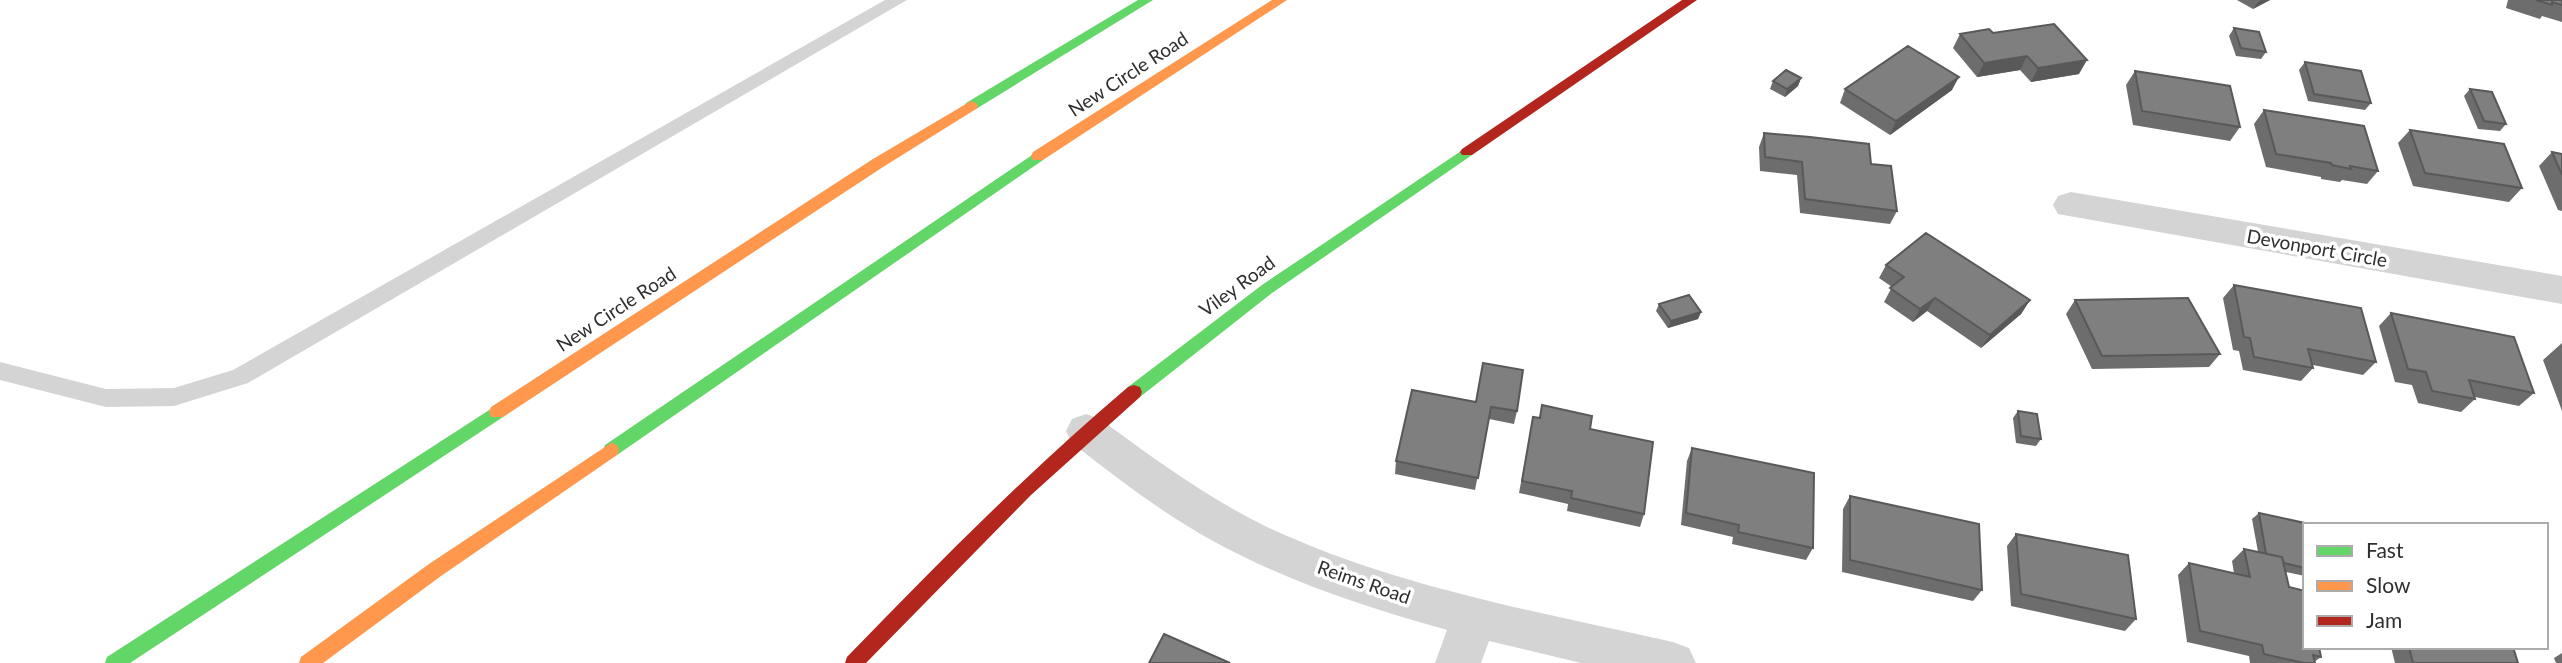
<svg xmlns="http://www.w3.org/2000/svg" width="2562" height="663" font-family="Lato,sans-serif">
  <rect width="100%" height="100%" fill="#fff"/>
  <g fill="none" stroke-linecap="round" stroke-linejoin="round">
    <path fill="#d4d4d4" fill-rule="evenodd" d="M885,0H907L248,383L174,406L106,407L0,380V362L106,389L174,388L233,370Z"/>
    <path fill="#d4d4d4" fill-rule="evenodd" d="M2071,192L2562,276V304L2058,214L2053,205L2058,196Z
      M1086,414L1100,419C1153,458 1206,497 1265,526C1394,587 1535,611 1673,642L1689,648L1696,663H1581L1489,641L1481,663H1435L1447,630C1367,608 1286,581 1213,541C1162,513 1117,478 1072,443L1066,431L1072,419Z"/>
    <path fill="#63d668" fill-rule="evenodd" d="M1138,0H1153L976,109H966L964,106L966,103Z
      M1467,147L1474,152L1472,155L1272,293L1140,397H1128L1126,392L1128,387L1262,285Z
      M1038,151L1045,156L1043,160L617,455L611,457L605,455L603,450L605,445Z
      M497,405L503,407L505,412L503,417L130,663H105L107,657Z"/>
    <path fill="#ff974d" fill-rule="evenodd" d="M1272,0H1287L1043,160H1033L1031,156L1033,152Z
      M971,101L976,103L978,106L976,109L883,167L503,417H491L489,412L491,407L873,159Z
      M611,443L617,445L619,450L617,455L441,576L323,663H299L301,657L429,564Z"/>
    <path fill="#b3261e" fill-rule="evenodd" d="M1682,0H1697L1472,155H1462L1460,152L1462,149Z
      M1134,385L1140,387L1142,392L1140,397L1031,495L866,663H845L847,657C938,563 1029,471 1128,387Z"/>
  </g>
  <path fill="#6d6d6d" d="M2237,0H2270L2253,9Z
    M2508,0H2562V22L2542,16L2540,19L2506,8Z
    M2234,28L2266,52L2261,59L2236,56L2229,36Z
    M1993,33L2079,74L2031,82L2020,70L1977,77L1953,48L1960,34Z
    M2305,62L2371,103L2365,110L2308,101L2299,70Z
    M2135,71L2240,127L2230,141L2133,125L2126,85Z
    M1801,78L1798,86L1785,97L1770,89L1773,81Z
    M1845,89L1952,90L1890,135L1840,103Z
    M2470,89L2506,124L2500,131L2478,129L2464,96Z
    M2264,110L2378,171L2367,184L2342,180L2340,182L2321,179V177L2266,167L2254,124Z
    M2410,130L2522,188L2509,202L2413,186L2398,143Z
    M1764,133L1871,164L1897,211L1890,224L1800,213L1797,175L1760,171L1759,147Z
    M2552,152L2562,154V211L2558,210L2539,166Z
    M1886,265L2030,300L2021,314L1981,348L1927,311L1913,322L1884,302L1892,287L1879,278Z
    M2234,285L2376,362L2363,375L2313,365V368L2301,381L2243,370L2239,351L2233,350L2223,298Z
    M2075,300L2220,354L2209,367L2092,369L2066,314Z
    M1659,304L1701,312L1698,319L1668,328L1656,311Z
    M2391,313L2534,393L2519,406L2475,397V399L2461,412L2418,403L2412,385L2395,382L2379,326Z
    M2562,343V411L2543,360Z
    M1476,402L1517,411L1514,424L1489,419L1475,490L1395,474L1396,461Z
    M1542,405L1590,429L1644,514L1640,527L1567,511L1568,504L1519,493L1533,417L1539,418Z
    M2018,411L2041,439L2036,446L2016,443L2013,418Z
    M1692,448L1813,548L1806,560L1732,544L1733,537L1681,525L1687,461Z
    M1850,496L1982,590L1973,601L1842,572L1843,509Z
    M2259,513L2305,525V576L2286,572L2289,587L2321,657L2314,662L2315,663H2250L2249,656L2187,642L2178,575L2189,563L2234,573L2232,561L2244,549L2258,552L2252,519Z
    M2016,534L2136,619L2125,631L2011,606L2007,546Z
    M2391,647H2513L2518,663H2395Z
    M2562,653V663H2556L2554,658Z"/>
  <path fill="#595959" d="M2261,0H2270L2253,9L2258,2Z
    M2027,56L2020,70L1977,77L1984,63Z
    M2087,60L2079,74L2031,82L2038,68Z
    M1959,77L1952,90L1890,135L1896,121Z
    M1801,78L1798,86L1785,97L1787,89Z
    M1935,298L1927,311L1913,322L1920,309Z
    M2030,300L2021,314L1981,348L1990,335Z
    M1701,312L1698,319L1668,328L1671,321Z"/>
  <path fill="#7f7f7f" stroke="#595959" stroke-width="2" d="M2536,0H2562V5L2552,2V5Z
    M2054,24L2087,60L2038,68L2027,56L1984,63L1960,34L1989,29L1993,33Z
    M2234,28L2259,32L2266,52L2241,48Z
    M1908,46L1959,77L1896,121L1845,89Z
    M2305,62L2361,71L2371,103L2314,94Z
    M1786,70L1801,78L1787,89L1773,81Z
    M2135,71L2230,86L2240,127L2142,111Z
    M2470,89L2492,92L2506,124L2484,121Z
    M2264,110L2364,126L2378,171L2350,166L2351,169L2332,165L2331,163L2276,154Z
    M2410,130L2504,144L2522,188L2425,173Z
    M1764,133L1810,137L1869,144L1871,164L1891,166L1897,211L1805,199L1802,162L1765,157Z
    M2552,152L2562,154V175Z
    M1926,233L2030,300L1990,335L1935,298L1920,309L1890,288L1904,277L1886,265Z
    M2234,285L2361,308L2376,362L2308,349L2313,368L2254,357L2250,338L2244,337Z
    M1689,295L1701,312L1671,321L1659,304Z
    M2188,298L2220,354L2102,356L2075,300Z
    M2391,313L2514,337L2534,393L2469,380L2475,399L2432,391L2426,372L2408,369Z
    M1483,363L1523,370L1517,411L1491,407L1478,478L1396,461L1412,390L1476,402Z
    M1542,405L1592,416L1590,429L1653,442L1644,514L1571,498L1572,491L1522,481L1533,417L1540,418Z
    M2018,411L2037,414L2041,439L2021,436Z
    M1692,448L1814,473L1813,548L1738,532L1739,525L1686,513Z
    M1850,496L1979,524L1982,590L1850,560Z
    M2259,513L2314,525H2305V568L2284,563L2282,557L2266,554Z
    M2016,534L2128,555L2136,619L2021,594Z
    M2244,549L2282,557L2289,587L2305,591V647H2319L2321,657L2313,655L2315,663H2304L2264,654L2262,645L2200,631L2189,563L2250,577Z
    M1164,634L1230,663H1149Z
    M2409,647H2513L2518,663H2413Z"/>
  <g text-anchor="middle" stroke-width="7" stroke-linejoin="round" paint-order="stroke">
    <g font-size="19" fill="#2f2f2f" stroke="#fff">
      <text transform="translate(1128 74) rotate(-33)" y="7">New Circle Road</text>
      <text transform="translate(2317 248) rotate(10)" y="7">Devonport Circle</text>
      <text transform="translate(1237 286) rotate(-36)" y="7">Viley Road</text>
      <text transform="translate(616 309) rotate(-33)" y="7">New Circle Road</text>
      <text transform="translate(1364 582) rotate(19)" y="7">Reims Road</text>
    </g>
  </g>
  <rect x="2303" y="523" width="245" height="126" fill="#ffffff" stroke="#acacac" stroke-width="2"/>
  <rect x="2317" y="546" width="35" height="10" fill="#63d668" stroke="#acacac" stroke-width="2"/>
  <text x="2366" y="558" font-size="21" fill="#2f2f2f">Fast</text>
  <rect x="2317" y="581" width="35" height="10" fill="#ff974d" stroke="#acacac" stroke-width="2"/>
  <text x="2366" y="593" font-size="21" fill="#2f2f2f">Slow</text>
  <rect x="2317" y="616" width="35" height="10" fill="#b3261e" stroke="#acacac" stroke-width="2"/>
  <text x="2366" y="628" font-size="21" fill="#2f2f2f">Jam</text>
</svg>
